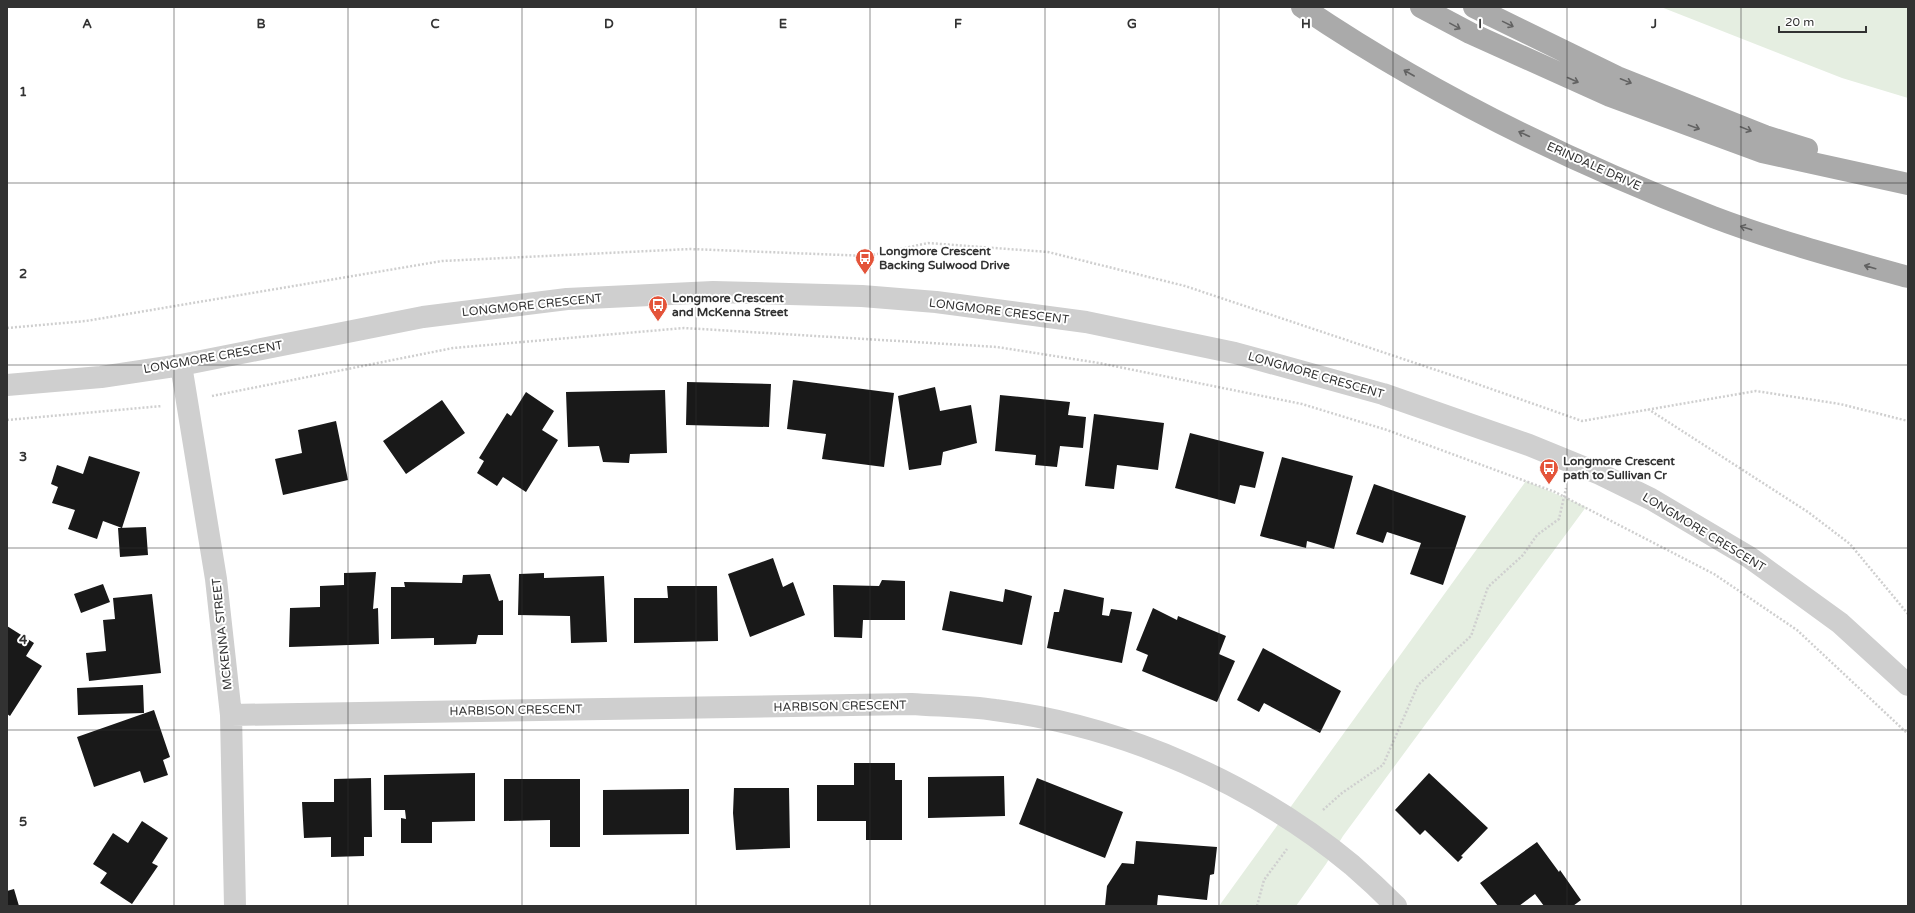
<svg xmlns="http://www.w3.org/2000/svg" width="1915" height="913" font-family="'Varela Round',sans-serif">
  <rect width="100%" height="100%" fill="#fff"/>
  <path fill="#e5eee1" d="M1661,7H1908V98L1842,78Z
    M1526,481L1586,507L1343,836L1326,864L1296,906H1219Z"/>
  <path fill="#191919" d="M793,380L894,393L884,467L822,459L826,434L787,429Z
    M687,382L771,384L769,427L686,425Z
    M935,387L940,411L971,405L977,443L943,452L941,465L909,470L898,396Z
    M665,390L667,453L630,454L629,463L603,462L599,446L568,447L566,392Z
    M526,392L554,411L542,430L558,440L526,492L503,477L497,486L477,473L484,461L479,458L507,413L511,416Z
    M1000,395L1070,402L1068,415L1086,417L1083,448L1060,446L1057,467L1035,465L1036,455L995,451Z
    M442,400L465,433L406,474L383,441Z
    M1094,414L1164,423L1158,470L1117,465L1114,489L1085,486Z
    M336,421L348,480L283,495L275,459L302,453L298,430Z
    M1190,433L1264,452L1255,488L1240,485L1235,504L1175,488Z
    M89,456L140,472L122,528L103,521L97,539L68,529L75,510L52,503L58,487L51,484L57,465L83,474Z
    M1282,457L1353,476L1334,549L1307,541L1306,548L1260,536Z
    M1374,484L1466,516L1443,585L1410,574L1421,543L1387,532L1383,543L1356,534Z
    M146,527L148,555L120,557L118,528Z
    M773,558L783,587L793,582L805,615L750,637L728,574Z
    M376,572L373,609L378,608L379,644L289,647L290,608L320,607V586L344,585V573Z
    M544,573V578L604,576L607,642L571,643L570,616L518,615L519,574Z
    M490,574L499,601L503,600V635H478L476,644L434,645V638L391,639V587H405L404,582L462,583L463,575Z
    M882,580L905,581V620H863L862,638L834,637L833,585L879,586Z
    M103,584L110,602L81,613L74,594Z
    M667,586H717L718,641L634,643V598H668Z
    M1005,589L1032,596L1022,645L942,630L950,591L1003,602Z
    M1064,589L1104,598L1102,615L1109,616L1111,609L1132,612L1122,663L1047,648L1054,612H1059Z
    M152,594L161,673L89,681L86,653L106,651L103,620L115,619L113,598Z
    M1153,608L1177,620L1178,616L1226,636L1219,654L1235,661L1217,702L1142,671L1148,655L1136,650Z
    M7,626L34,643L26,656L42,666L10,716L7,714Z
    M1263,648L1341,691L1320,733L1264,703L1259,712L1237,700Z
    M143,685L144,713L78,715L77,688Z
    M154,710L170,757L163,760L168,775L144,783L140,771L94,787L77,737Z
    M854,763H895V780H902V840H866V821H817V785H854Z
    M475,773V821L432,822V843H401V818L406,819L405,810H384V775Z
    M1429,773L1488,828L1461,856L1463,857L1458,862L1425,830L1420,835L1395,810Z
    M1004,776L1005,816L928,818V777Z
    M371,778L372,837H364V856L331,857V837L304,838L302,802H334V779Z
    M1037,778L1123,812L1105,858L1019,824Z
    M504,779H580V847H550V820L504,821Z
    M734,788H789L790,848L736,850L733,813Z
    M689,789V834L603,835V790Z
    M142,821L168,838L152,863L158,866L132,904L100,883L107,873L93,864L113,833L128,843Z
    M1136,841L1217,847L1214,874L1210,875L1207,900L1158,895L1157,906H1105L1107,886L1122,863L1134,864Z
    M1537,842L1559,872L1560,870L1581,900L1573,906H1544L1535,894L1519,906H1498L1480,883Z
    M14,889L19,906H7V891Z"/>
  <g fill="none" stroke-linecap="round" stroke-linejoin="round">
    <path stroke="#cfcfcf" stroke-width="2.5" stroke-dasharray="2 2" stroke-linecap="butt" d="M7,328L86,321L442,261L690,249L868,256L928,243L1048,252L1185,286L1463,379L1582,421L1756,391L1840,404L1908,421
      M212,396L453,348L684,328L997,347L1099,363L1302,404L1387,430L1555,492L1714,574L1797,630L1908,734
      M1648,409L1808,512L1850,544L1908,614
      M7,420L162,406
      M1323,810L1342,793L1383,765L1418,685L1471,636L1488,587L1523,555L1537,535L1559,519L1566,488
      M1257,906L1264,880L1287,849"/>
    <path stroke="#cfcfcf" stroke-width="22" d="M181,365L216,579L231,715L235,906
      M7,385L101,377L181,365L423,317L567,299L713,292L862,296L936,302L1086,322L1235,353L1383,394L1529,445L1600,474L1651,499L1749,557L1840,623L1908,685
      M231,715L911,704C939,706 968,706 995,710C1123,726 1253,783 1352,865C1367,878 1382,892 1396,906"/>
    <path stroke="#aaa" stroke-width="22" d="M1302,7C1429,93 1570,162 1713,217C1776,241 1843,259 1908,277
      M1421,7L1470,33L1610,96L1762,152L1908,184
      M1474,7L1617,77L1765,136L1807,149"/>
  </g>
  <defs><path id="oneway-shaft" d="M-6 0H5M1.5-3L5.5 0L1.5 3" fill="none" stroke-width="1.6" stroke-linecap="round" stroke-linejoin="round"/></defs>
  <g stroke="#626262">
    <use href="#oneway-shaft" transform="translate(1508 24) rotate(26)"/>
    <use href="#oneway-shaft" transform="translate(1455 26) rotate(29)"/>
    <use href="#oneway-shaft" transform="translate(1409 73) rotate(-150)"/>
    <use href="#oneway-shaft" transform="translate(1573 80) rotate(24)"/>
    <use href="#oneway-shaft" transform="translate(1626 81) rotate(22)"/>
    <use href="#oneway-shaft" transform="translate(1694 127) rotate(20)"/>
    <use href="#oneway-shaft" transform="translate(1746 129) rotate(22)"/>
    <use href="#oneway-shaft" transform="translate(1524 134) rotate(-155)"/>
    <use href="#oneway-shaft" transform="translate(1746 228) rotate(-162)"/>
    <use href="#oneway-shaft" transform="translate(1870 267) rotate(-164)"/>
  </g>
  <path fill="none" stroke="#323232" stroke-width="1" stroke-opacity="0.55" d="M174,7V906M348,7V906M522,7V906M696,7V906M870,7V906M1045,7V906M1219,7V906M1393,7V906M1567,7V906M1741,7V906M7,183H1908M7,365H1908M7,548H1908M7,730H1908"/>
  <defs>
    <g id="bus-pin" transform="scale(1)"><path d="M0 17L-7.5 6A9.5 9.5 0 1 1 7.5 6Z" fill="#e4543a" stroke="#fff"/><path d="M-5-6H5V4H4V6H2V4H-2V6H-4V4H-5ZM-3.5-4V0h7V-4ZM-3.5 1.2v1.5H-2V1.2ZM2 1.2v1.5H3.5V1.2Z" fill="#fff"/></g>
  </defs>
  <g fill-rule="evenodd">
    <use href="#bus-pin" x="865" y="258"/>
    <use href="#bus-pin" x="658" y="305"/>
    <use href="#bus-pin" x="1549" y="468"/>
  </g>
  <g text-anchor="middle" stroke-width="4" stroke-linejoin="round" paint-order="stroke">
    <g font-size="12" fill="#323232" stroke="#fff">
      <text transform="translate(1594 166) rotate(24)" y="4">ERINDALE DRIVE</text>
      <text transform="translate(532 305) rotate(-6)" y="4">LONGMORE CRESCENT</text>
      <text transform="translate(999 311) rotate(7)" y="4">LONGMORE CRESCENT</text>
      <text transform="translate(213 357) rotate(-10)" y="4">LONGMORE CRESCENT</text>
      <text transform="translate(1316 375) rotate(16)" y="4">LONGMORE CRESCENT</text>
      <text transform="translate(1704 532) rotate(31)" y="4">LONGMORE CRESCENT</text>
      <text transform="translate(222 634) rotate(-96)" y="4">MCKENNA STREET</text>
      <text transform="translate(840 706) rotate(-1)" y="4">HARBISON CRESCENT</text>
      <text transform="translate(516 710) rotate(-1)" y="4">HARBISON CRESCENT</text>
    </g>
    <g font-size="12" font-weight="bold" fill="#323232" stroke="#fff" text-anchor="start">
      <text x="879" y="255">Longmore Crescent<tspan x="879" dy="14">Backing Sulwood Drive</tspan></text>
      <text x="672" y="302">Longmore Crescent<tspan x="672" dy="14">and McKenna Street</tspan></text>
      <text x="1563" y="465">Longmore Crescent<tspan x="1563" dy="14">path to Sullivan Cr</tspan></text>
    </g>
  </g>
  <g font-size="13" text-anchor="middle" font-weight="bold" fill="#323232" stroke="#fff" stroke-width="4" stroke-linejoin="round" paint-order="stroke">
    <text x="87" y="28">A</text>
    <text x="261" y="28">B</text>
    <text x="435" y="28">C</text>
    <text x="609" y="28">D</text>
    <text x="783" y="28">E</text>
    <text x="958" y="28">F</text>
    <text x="1132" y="28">G</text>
    <text x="1306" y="28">H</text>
    <text x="1480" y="28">I</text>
    <text x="1654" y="28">J</text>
    <text x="23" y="96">1</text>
    <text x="23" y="278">2</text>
    <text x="23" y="461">3</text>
    <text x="23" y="644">4</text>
    <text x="23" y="826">5</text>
  </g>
  <rect width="1915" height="913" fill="none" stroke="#323232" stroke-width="16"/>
  <path d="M1779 26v6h87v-6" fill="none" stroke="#323232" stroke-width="2"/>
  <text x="1785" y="26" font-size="12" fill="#323232" stroke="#ffffff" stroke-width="3" paint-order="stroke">20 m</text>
</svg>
